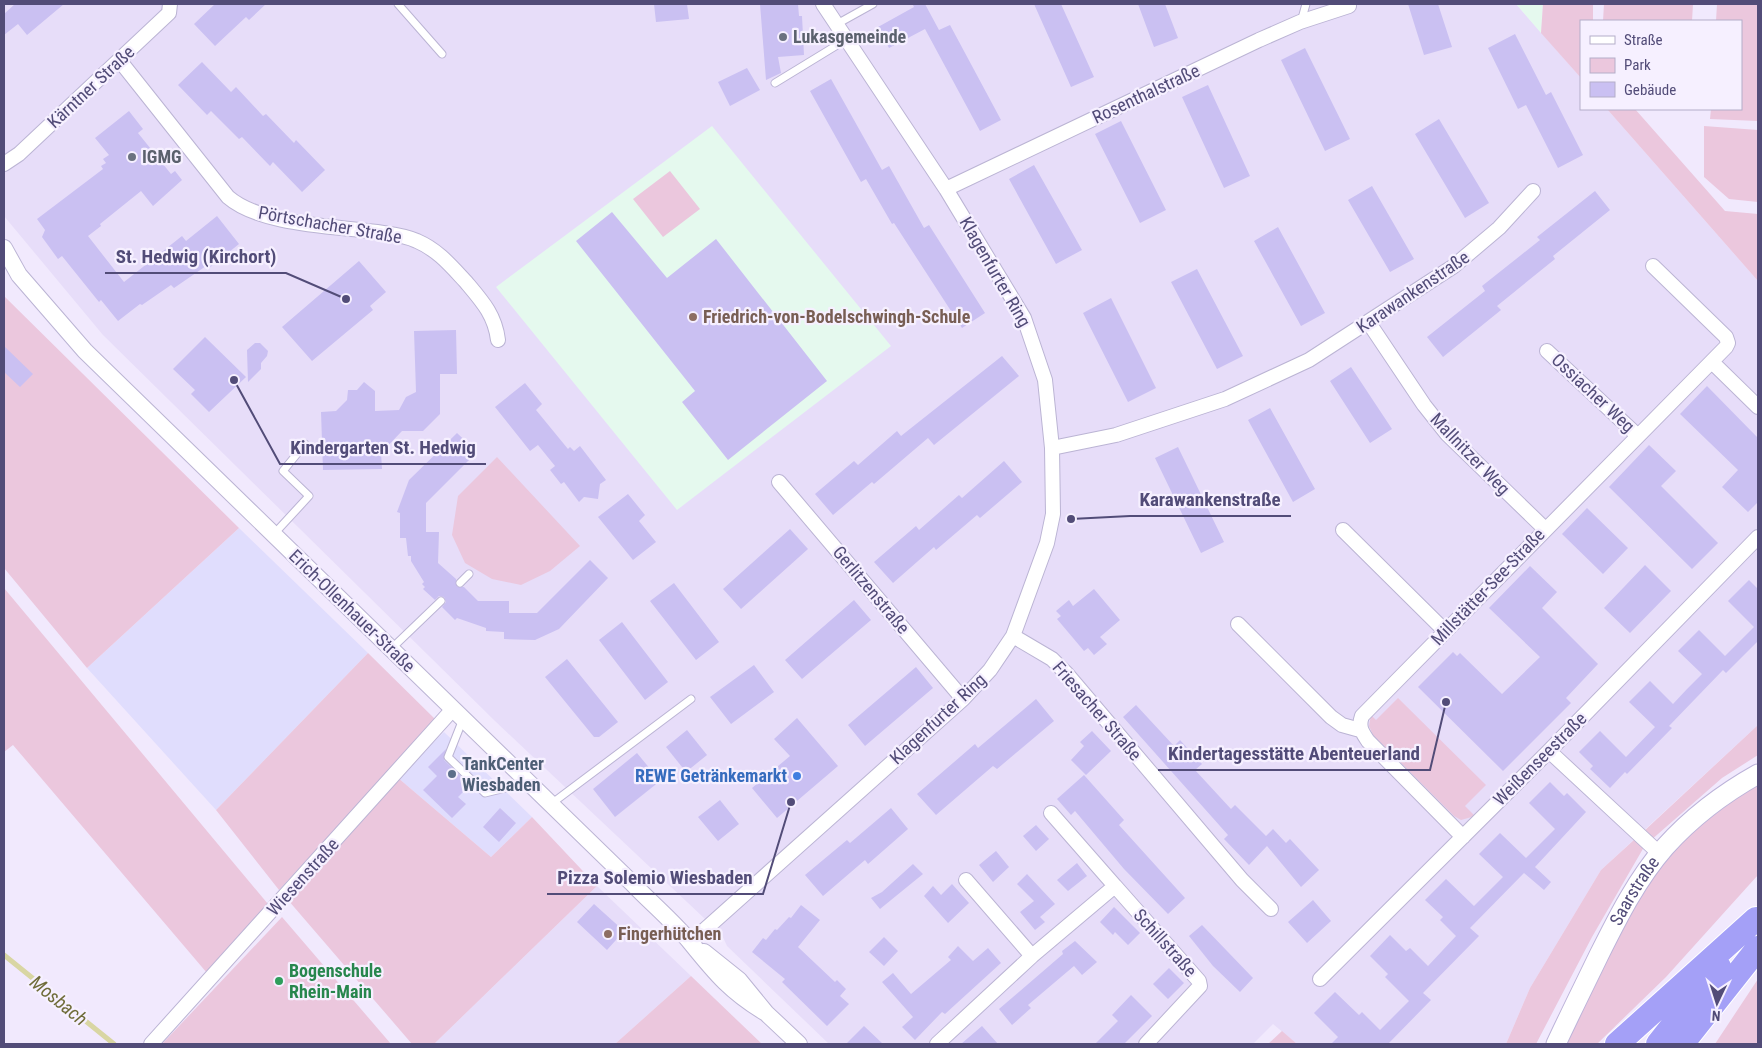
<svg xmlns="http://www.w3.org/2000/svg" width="1762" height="1048" font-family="'Roboto Condensed',sans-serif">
  <rect width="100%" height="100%" fill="#f1e9fd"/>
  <path fill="#e7ddf9" d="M4,4H1516L1581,78V109H1607L1758,281V725L1601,870L1530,988L1506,1044H1297L1273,1024L1253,1044H829L727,946L722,935L495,721L103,335L4,216Z
    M597,886L691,976L615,1044H434Z"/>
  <path fill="#e0ddfd" d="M239,528L368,653L216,810L87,668Z
    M444,732L532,817L491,857L397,777Z"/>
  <path fill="#e5f9ee" d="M1516,4H1543L1541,33Z
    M712,126L891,346L677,510L496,287Z"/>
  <path fill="#ebc7dd" d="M1543,4H1593V21H1581V78L1541,33Z
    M1604,4H1693L1692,21H1603Z
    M1717,4H1758V121L1710,119L1711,109H1741V21H1716Z
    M1607,109H1635L1725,211L1758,214V281Z
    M1704,126L1758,130V202L1729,199L1704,177Z
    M670,171L700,209L663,237L633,199Z
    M4,296L239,528L87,668L4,568Z
    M497,457L580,546L550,571L521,585L492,579L465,563L452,535L458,496Z
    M4,588L268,904L207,973L13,745L4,752Z
    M368,653L436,720L279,890L216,810Z
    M1398,698L1486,785L1465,806L1475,816L1461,820L1454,816L1373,735L1369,726L1371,715L1376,720Z
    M1758,725V755L1722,778L1650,841L1643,832Z
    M397,777L491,857L532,817L597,886L434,1044H412L288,900Z
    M1758,782V875L1666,977L1597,1044H1561L1605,955L1655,873L1690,833Z
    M1635,839L1644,847L1592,937L1536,1044H1506L1530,988L1601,870Z
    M282,917L391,1044H162Z
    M691,976L762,1044H615Z
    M1758,979V1044H1715Z
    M1282,1031L1297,1044H1268Z"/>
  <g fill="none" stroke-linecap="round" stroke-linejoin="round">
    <path stroke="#d9d6a3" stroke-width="5" d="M4,955L114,1044"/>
  </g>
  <path fill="#cac0f2" d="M15,4H64L27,35L18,24L4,35V14Z
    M215,4H266L249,20L246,17L215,46L194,24Z
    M654,4H687L689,19L656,22Z
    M760,4H798L799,16H802L804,55L778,57L781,73L766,80Z
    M916,4H925L939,30L950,25L1001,120L980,131L925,29L889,48L878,27L914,7L913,5Z
    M1034,4H1061L1094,77L1071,87Z
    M1138,4H1165L1178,38L1154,47Z
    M1408,4H1438L1452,47L1424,55Z
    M1515,34L1546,95L1551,92L1583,155L1558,168L1526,105L1518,109L1488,48Z
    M1305,48L1350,139L1325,151L1281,60Z
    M202,62L231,92L236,87L263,116L266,114L294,143L296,140L325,170L302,192L273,162L270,166L242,137L239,139L211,111L207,115L178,85Z
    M747,68L760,90L730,106L718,82Z
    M831,79L882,170L889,166L924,228L929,225L985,313L962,328L894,223L892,224L866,179L861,182L810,91Z
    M1208,85L1250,176L1224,188L1182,97Z
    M129,111L143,129L138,133L171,174L175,171L182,180L153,206L141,191L100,224L101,226L88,236L124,282L182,236L186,241L217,216L239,244L208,269L206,266L174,288L171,285L142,305L140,304L118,321L101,300L99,302L62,256L58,259L42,237L45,230L37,219L103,169L101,166L106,163L103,159L109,155L95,138Z
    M1439,119L1489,203L1465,218L1415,134Z
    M1121,121L1166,210L1140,223L1095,134Z
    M1034,165L1082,250L1056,264L1009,179Z
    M1372,186L1414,259L1390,272L1348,200Z
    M1595,191L1610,210L1553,256L1555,259L1497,306L1501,310L1443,357L1427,337L1485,291L1482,286L1540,240L1537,237Z
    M612,212L667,278L716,239L827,381L728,460L682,402L695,391L576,241Z
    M1278,227L1325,313L1301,326L1254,241Z
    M359,261L386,292L370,306L373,310L312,361L282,327Z
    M1197,269L1243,356L1217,369L1171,282Z
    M1111,298L1156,388L1128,402L1083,313Z
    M456,330L457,374H440V414L423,431H402L381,453L382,469L323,470L321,412L336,411L347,400L348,390H357L364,382L375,391V411L399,410L406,397L416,392L414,331Z
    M205,337L246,377L209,412L191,394L195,390L173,369Z
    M255,343H260L268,351L267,356L261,363V369L248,382L247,350Z
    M4,346L33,374L20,387L4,372Z
    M1002,356L1019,376L934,445L928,438L874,484L872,482L833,515L815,494L854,461L858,465L897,431L901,436Z
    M1351,367L1392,429L1370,443L1330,381Z
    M525,383L542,404L536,410L568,449L570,447L574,451L580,446L606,480L600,484L598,499L584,497L579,502L564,482L561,484L550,470L555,466L538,445L530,451L495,407Z
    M1707,386L1758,438V502L1748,512L1722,487L1738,470L1680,414Z
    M1270,408L1315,489L1293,502L1248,420Z
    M457,433L477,452L426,503V532H439L438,563L456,579L457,587H464L478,601H509V613H537L590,560L608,578L559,629L535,640L504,639V632L486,631V628L457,618L455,620L442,607L446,602L444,597L439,596L435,600L423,589L425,587L422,584L424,582L411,561V556H408L406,538H400V513L397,512L409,480Z
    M1649,445L1676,471L1661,486L1718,543L1692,569L1609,487Z
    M1178,447L1224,542L1201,553L1155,458Z
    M1004,461L1022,482L980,518L977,515L936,550L934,547L893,583L874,562L916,526L919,530L959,495L962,498Z
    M628,494L645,515L639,521L656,542L633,560L598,517Z
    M1587,508L1628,548L1603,574L1562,534Z
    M790,529L808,549L741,609L723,589Z
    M1645,565L1671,591L1630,633L1604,608Z
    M1530,566L1557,592L1542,608L1598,664L1566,698L1571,703L1503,771L1418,687L1453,652L1457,656L1460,653L1502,694L1540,657L1489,608Z
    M1749,580L1758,589V641L1726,673L1723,670L1669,726L1672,728L1627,774L1625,772L1610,788L1590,769L1593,766L1579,752L1600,731L1626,757L1655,727L1629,702L1650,681L1673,704L1687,689L1702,674L1678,651L1699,630L1725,656L1754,627L1728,601Z
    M674,583L719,642L696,660L650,601Z
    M1094,589L1120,620L1100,637L1107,644L1094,655L1088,648L1084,651L1057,619L1061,616L1056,611L1069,600L1073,606Z
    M854,600L871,620L802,679L785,660Z
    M622,622L668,682L645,700L599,640Z
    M567,659L618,722L599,737H594L545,677Z
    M754,665L774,692L731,724L710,697Z
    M916,667L933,688L865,746L848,725Z
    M1036,699L1054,721L997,769L993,766L936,815L917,794L975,744L978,748Z
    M1136,705L1174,746L1180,740L1202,764L1195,770L1231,809L1235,805L1266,836L1273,829L1286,843L1290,839L1319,870L1301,887L1267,846L1249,865L1224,839L1228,835L1123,717Z
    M797,718L838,766L777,818L752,788L790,756L774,739Z
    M687,730L707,755L686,772L666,747Z
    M1092,731L1111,751L1086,775L1071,760L1084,746L1080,742Z
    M446,749L444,760L470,785L458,797L466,804L452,818L423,790L437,776L428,767Z
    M637,753L660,781L615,817L593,789Z
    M1084,775L1124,820L1119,825L1185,898L1168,914L1124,869L1075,811L1071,815L1057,799Z
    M1550,782L1564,796L1567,793L1586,812L1535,867L1551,882L1544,890L1524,873L1470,928L1479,936L1423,993L1431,1000L1388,1044H1331L1338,1037L1314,1013L1335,992L1359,1015L1362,1012L1380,1030L1409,1001L1385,977L1388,974L1370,956L1390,935L1406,951L1410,948L1428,966L1456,936L1440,920L1443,917L1425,900L1446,879L1474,906L1503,877L1479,854L1500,833L1526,858L1555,829L1529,803Z
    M720,800L739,824L718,841L698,817Z
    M500,808L516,823L499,842L483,827Z
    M891,808L908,829L868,864L865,860L823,896L805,875L847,840L850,843Z
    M1036,825L1049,839L1036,851L1023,836Z
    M996,851L1009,867L993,882L979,865Z
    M1077,863L1087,876L1068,891L1057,880Z
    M913,864L923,874L880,909L871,898L882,892Z
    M1027,874L1055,904L1040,917L1045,922L1035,930L1020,912L1034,901L1017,884Z
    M952,884L969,903L948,923L924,896L933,886L941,895Z
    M1313,900L1331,921L1307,943L1288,922Z
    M594,904L624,931L607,950L577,922Z
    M801,905L820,920L798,947L835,982L837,980L846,989L840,996L849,1004L827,1026L782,982L785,979L752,952L763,938L766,940L775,929L777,930L789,917L791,918Z
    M1114,907L1140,933L1128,945L1115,932L1113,935L1100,922Z
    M1202,925L1253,978L1240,992L1213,966L1189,936Z
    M884,937L898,951L884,966L869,952Z
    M1075,941L1097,962L1082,975L1074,966L1028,1005L1031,1008L1012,1025L999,1009L1063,954L1062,951Z
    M958,946L973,961L988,948L1001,963L945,1014L942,1012L915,1040L902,1027L913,1017L882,982L893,973L911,994L951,960L948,957Z
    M1169,968L1184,983L1168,999L1153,984Z
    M1131,995L1152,1016L1124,1044H1095L1118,1021L1112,1015Z
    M864,1026L883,1044H846Z
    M982,1026L998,1044H961Z"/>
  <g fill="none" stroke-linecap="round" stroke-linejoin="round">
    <g stroke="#bbb4d4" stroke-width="9">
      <path id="service" d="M398,4L442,54
        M1301,22L1306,4
        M837,24L873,4
        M775,83L847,39
        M274,534L309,496L283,471L305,444
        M460,583L469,574
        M391,649L441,601
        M463,719L448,757L485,793L526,783
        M551,804L691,699"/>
    </g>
    <g stroke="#bbb4d4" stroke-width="16">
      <path id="minor" d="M120,61L228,197C260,225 334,226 377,232C390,234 405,235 417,241C438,250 451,266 466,282C482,301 495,315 498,340
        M4,164L19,154L169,13L170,4
        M946,189L1259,40L1300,22L1349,6
        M1369,323L1424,405L1447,434L1545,529
        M1547,351L1638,436
        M1712,362L1758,407
        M1052,448L1116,435L1225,399L1309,360L1454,266L1499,228L1533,191
        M779,482L963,699
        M1343,530L1445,631
        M1238,624L1331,717L1342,725L1360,730
        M1013,636L1052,659L1067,674L1242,880L1271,909
        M1549,751L1660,854
        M1051,813L1115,886
        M1463,837L1368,741C1362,732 1358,727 1362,716L1726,347L1728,343L1726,337L1653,266
        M966,880L1032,956
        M691,942L963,699L990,670L1013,636L1047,543L1053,514L1052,448L1045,380L1024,318L946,189L823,4
        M1320,979L1549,751L1758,537
        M151,1044L453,709
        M937,1044L1032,956L1115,886L1199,981L1200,986L1146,1044"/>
    </g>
    <g stroke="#bbb4d4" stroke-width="18">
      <path id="tertiary" d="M4,248L19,275L85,351L632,883C651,903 674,922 691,943C716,974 731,992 766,1013
        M704,952L739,980L766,1013L799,1044"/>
    </g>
    <g stroke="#bcb3d9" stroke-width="21">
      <g id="secondary">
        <path id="s1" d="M1556,1044C1570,1014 1585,984 1599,955C1618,917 1637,879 1665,847C1691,818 1724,793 1758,774"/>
      </g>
    </g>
    <g stroke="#fff" stroke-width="26">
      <path id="motorway" d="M1617,1044L1756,919
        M1658,1044L1719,967
        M1682,1044L1758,948"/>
    </g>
    <use href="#service" stroke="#fff" stroke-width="7"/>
    <use href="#minor" stroke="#fff" stroke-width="14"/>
    <use href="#tertiary" stroke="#fff" stroke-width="16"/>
    <use href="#secondary" stroke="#fff" stroke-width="19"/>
    <use href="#motorway" stroke="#a4a0f7" stroke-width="24"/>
  </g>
  <g fill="#6b7280" stroke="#f6f0ff" stroke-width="2">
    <circle cx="783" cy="37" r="5"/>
    <circle cx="132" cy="157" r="5"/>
  </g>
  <g fill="#8d6e63" stroke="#f6f0ff" stroke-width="2">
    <circle cx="693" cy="317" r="5"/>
    <circle cx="608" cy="934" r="5"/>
  </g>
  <circle fill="#5c6f8a" stroke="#f6f0ff" stroke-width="2" cx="452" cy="774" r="5"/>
  <circle fill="#3f7fe0" stroke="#f6f0ff" stroke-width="2" cx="797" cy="776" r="5"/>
  <circle fill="#2e9e5b" stroke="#f6f0ff" stroke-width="2" cx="279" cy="981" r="5"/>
  <g text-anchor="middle" stroke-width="4.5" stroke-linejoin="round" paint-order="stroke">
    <g font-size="18" font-weight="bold" fill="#5b616d" stroke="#f6f0ff" text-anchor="start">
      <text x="793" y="43">Lukasgemeinde</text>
      <text x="142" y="163">IGMG</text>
    </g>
    <g font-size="18" fill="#524c78" stroke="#f6f0ff">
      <text transform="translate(91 87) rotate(-43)" y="6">Kärntner Straße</text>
      <text transform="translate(1146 94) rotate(-25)" y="6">Rosenthalstraße</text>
      <text transform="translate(330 225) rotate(10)" y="6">Pörtschacher Straße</text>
      <text transform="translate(995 272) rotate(60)" y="6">Klagenfurter Ring</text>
      <text transform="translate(1413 292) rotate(-34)" y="6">Karawankenstraße</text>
      <text transform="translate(1593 393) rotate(43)" y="6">Ossiacher Weg</text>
      <text transform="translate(1470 454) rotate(46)" y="6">Mallnitzer Weg</text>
      <text transform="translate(1488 587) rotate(-46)" y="6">Millstätter-See-Straße</text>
      <text transform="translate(871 590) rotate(50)" y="6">Gerlitzenstraße</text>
      <text transform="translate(352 611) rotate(44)" y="6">Erich-Ollenhauer-Straße</text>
      <text transform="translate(1097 711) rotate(49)" y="6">Friesacher Straße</text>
      <text transform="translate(938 719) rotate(-43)" y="6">Klagenfurter Ring</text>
      <text transform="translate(1540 759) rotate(-45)" y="6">Weißenseestraße</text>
      <text transform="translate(303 877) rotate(-48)" y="6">Wiesenstraße</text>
      <text dy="6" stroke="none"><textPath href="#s1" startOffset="172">Saarstraße</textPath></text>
      <text transform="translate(1165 943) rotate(48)" y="6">Schillstraße</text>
    </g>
    <g font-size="18" font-weight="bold" fill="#785e54" stroke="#f6f0ff" text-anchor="start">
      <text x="703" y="323">Friedrich-von-Bodelschwingh-Schule</text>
      <text x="618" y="940">Fingerhütchen</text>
    </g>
    <g font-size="18" font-weight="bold" fill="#4e5e75" stroke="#f6f0ff" text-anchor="start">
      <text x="462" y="770">TankCenter<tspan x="462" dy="21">Wiesbaden</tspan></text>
    </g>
    <g font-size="18" font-weight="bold" fill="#366cbe" stroke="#f6f0ff" text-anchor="end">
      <text x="787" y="782">REWE Getränkemarkt</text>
    </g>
    <g font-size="18" font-weight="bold" fill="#27864d" stroke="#f6f0ff" text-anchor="start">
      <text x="289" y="977">Bogenschule<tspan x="289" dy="21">Rhein-Main</tspan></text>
    </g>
    <g font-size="19" font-style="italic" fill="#6f6c39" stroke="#f6f0ff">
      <text transform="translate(59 1000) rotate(39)" y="7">Mosbach</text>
    </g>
  </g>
  <path fill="none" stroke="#524c78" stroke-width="2" d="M346 299L286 273H105M234 380L280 464H486M1071 519L1130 516H1291M1446 702L1430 770H1158M791 802L763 894H547"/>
  <g fill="#524c78" stroke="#f6f0ff" stroke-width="2">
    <circle cx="346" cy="299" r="5"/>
    <circle cx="234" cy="380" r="5"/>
    <circle cx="1071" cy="519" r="5"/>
    <circle cx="1446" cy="702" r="5"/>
    <circle cx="791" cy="802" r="5"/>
  </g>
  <g font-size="19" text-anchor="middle" font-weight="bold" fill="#524c78" stroke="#f6f0ff" stroke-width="4.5" stroke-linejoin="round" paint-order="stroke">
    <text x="196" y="263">St. Hedwig (Kirchort)</text>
    <text x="383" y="454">Kindergarten St. Hedwig</text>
    <text x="1210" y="506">Karawankenstraße</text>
    <text x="1294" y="760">Kindertagesstätte Abenteuerland</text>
    <text x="655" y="884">Pizza Solemio Wiesbaden</text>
  </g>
  <rect width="1762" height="1048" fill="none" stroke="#524c78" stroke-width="10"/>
  <rect x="1580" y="20" width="162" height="90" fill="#f6f0ff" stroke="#b4aec9"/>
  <rect x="1590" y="36" width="25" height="8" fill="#ffffff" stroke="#b4aec9"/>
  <text x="1624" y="45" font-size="15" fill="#524c78">Straße</text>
  <rect x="1590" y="58" width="25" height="15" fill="#ebc7dd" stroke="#b4aec9"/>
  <text x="1624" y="70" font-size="15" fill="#524c78">Park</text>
  <rect x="1590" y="82" width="25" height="15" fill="#cac0f2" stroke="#b4aec9"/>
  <text x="1624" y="95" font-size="15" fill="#524c78">Gebäude</text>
  <g transform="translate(1717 1003) rotate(184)" stroke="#f6f0ff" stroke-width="4" paint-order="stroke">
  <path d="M0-4L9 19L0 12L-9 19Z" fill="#524c78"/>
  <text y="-8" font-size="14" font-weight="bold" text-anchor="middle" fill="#524c78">N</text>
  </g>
</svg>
